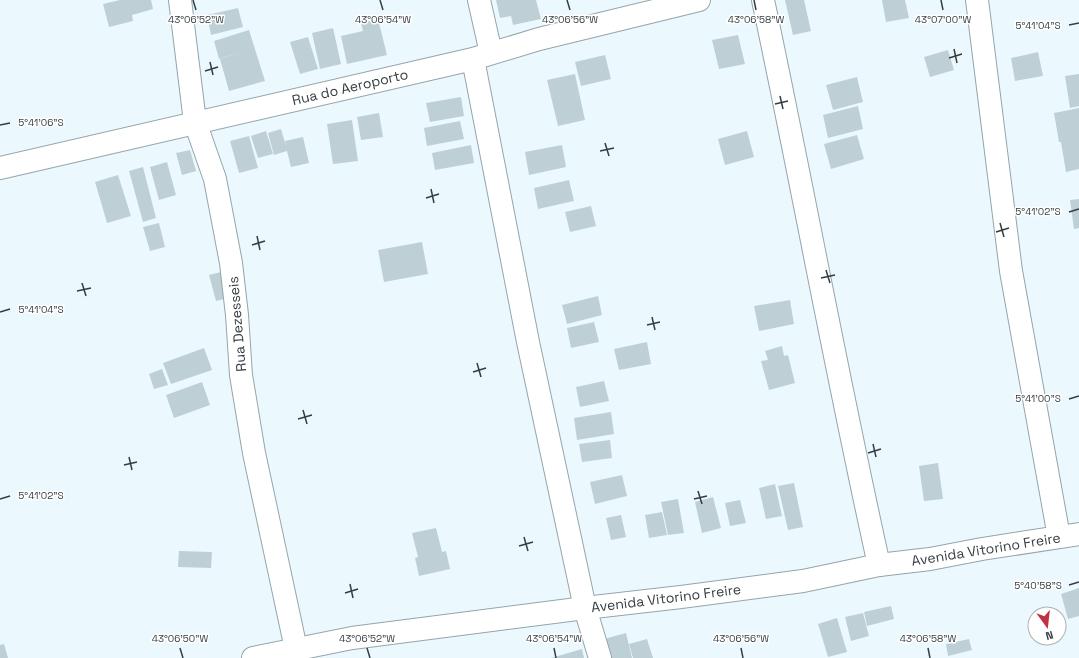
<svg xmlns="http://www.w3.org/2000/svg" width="1079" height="658" font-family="'Space Grotesk',sans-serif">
  <rect width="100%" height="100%" fill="#ebf9fe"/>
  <path fill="#bed0d6" d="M120,0H151L153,9L132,15L133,21L109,27L103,4Z
    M496,0H536L541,19L513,25L511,16L500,18Z
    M785,0H804L811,31L793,35Z
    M882,0H905L909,18L886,22Z
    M238,8L243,27L211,35L207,15Z
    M378,19L387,55L347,64L341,36L363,31L361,23Z
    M333,28L341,64L320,69L312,33Z
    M249,30L265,81L229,91L220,59L245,51L219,59L214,41Z
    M738,35L745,64L719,69L712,40Z
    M308,37L318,69L300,74L290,42Z
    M948,50L954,70L930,77L924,57Z
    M1038,52L1043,76L1015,81L1011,58Z
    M605,55L611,79L581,86L575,62Z
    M575,74L585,120L558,126L547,80Z
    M1079,74V106L1070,108L1065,76Z
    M857,77L863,102L833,110L826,85Z
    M461,97L464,116L430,122L426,103Z
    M858,106L863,129L828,138L823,115Z
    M1079,108V169L1066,172L1061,142H1059L1054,113Z
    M379,113L383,137L361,140L357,117Z
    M352,120L358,161L333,164L327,124Z
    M460,121L464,139L427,146L424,128Z
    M281,129L286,146L285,141L303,137L309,163L291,167L287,151L274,155L268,133Z
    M266,131L273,154L258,158L251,136Z
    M747,131L754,157L725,165L718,139Z
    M857,135L864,159L831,169L824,144Z
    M249,136L258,168L239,173L230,141Z
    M471,145L474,163L435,170L432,153Z
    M562,145L566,167L529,175L525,152Z
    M190,150L196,171L182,175L176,153Z
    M167,162L176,195L159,200L150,167Z
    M143,167L156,218L143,222L129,171Z
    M118,175L131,216L107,223L95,182Z
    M569,180L574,201L538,209L534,188Z
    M1079,199V228L1074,229L1070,200Z
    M591,206L596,226L570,232L565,212Z
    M159,223L165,247L150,251L143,227Z
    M422,242L428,274L384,282L378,250Z
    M225,271L232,297L216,301L209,275Z
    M598,296L602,315L567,324L562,305Z
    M790,300L794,324L759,331L754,306Z
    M594,322L599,342L571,348L567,328Z
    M647,342L651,364L619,370L614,349Z
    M782,346L784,356L788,355L795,383L769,390L761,361L768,360L765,351Z
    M204,348L212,370L171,384L163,363Z
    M162,369L168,385L154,389L149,374Z
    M604,381L609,401L580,407L576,387Z
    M202,382L210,405L174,418L166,395Z
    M611,412L614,434L577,440L574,418Z
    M610,440L612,458L582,462L579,444Z
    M938,463L943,499L924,501L919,466Z
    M622,475L627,496L595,504L590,482Z
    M794,483L803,527L788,530L778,486Z
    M775,484L782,516L766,519L759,488Z
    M713,497L721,528L702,533L695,502Z
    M678,499L684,533L668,535L661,502Z
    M740,500L746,523L730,526L725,503Z
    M662,512L667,535L649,538L645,515Z
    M621,515L626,537L611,540L606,518Z
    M436,528L442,552L446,551L450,569L419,576L415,558L418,557L412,533Z
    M179,551L212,552L211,568L178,567Z
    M1079,588V616L1068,619L1061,594Z
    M891,606L894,619L867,626L864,612Z
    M863,613L869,636L851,641L845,617Z
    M837,618L847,652L828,657L818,624Z
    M626,633L632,658H609L604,639Z
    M647,639L653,658H633L629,644Z
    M969,639L972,650L948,656L946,644Z
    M4,644L8,658H0V645Z
    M582,649L584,658H551Z"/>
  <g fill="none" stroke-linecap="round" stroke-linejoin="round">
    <g stroke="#94a5ab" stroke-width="24">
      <path id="minor" d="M180,0L195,122L215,179L231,263L237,315L241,375L254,453L296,649
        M479,0L491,53
        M763,0C803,188 837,377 879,565
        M977,0L1011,271L1059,537
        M473,59L528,342L585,608L600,658
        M0,168L473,59L539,39L699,0"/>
    </g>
    <g stroke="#94a5ab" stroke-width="24">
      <path id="tertiary" d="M253,658L352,638L585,608L681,597L803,581L879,565L930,559L982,549L1079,534"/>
    </g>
    <use href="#minor" stroke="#fff" stroke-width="22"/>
    <use href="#tertiary" stroke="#fff" stroke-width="22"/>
  </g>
  <path fill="none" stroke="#363d40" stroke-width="1.5" d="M193,0L196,10M380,0L383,10M567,0L570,10M754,0L756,10M941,0L943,10M1069,25L1079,23M954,49L957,63M949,58L962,54M210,62L213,75M205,71L218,67M780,96L783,109M775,104L788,101M0,125L10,123M605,143L609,156M600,151L614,148M431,189L434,203M426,198L439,194M1069,212L1079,209M1000,223L1004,237M996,232L1009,228M257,236L260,250M252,245L265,241M826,270L830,283M821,278L835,275M82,283L86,296M77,291L91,288M0,312L10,309M652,317L655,330M647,325L660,322M477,363L481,377M473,372L486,368M1069,399L1079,396M303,410L307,424M298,419L312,415M873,444L876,457M868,453L881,449M129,457L132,470M124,465L137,462M698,491L702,504M0,499L10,496M694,499L707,496M524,537L528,551M519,546L533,542M350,584L353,598M1069,585L1079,582M345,593L358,589M180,648L183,658M367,648L370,658M554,648L556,658M741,648L743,658M928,648L930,658"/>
  <g text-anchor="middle" stroke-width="3" stroke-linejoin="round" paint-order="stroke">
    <g font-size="14" fill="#363d40" stroke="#fff">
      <text transform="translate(350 87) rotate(-13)" y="5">Rua do Aeroporto</text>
      <text transform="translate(237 324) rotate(-95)" y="5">Rua Dezesseis</text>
      <text transform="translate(986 549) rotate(-9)" y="5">Avenida Vitorino Freire</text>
      <text transform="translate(666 598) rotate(-7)" y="5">Avenida Vitorino Freire</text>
    </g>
  </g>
  <g font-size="10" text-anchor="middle" fill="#363d40" stroke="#fff" stroke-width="3" stroke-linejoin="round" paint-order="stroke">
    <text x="196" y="23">43°06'52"W</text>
    <text x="383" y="23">43°06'54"W</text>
    <text x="570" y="23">43°06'56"W</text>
    <text x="756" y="23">43°06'58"W</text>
    <text x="943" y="23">43°07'00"W</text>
    <text x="1038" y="29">5°41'04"S</text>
    <text x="41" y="126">5°41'06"S</text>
    <text x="1038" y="215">5°41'02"S</text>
    <text x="41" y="313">5°41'04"S</text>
    <text x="1038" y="402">5°41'00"S</text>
    <text x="41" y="499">5°41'02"S</text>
    <text x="1038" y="589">5°40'58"S</text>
    <text x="180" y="642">43°06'50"W</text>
    <text x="367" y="642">43°06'52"W</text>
    <text x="554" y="642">43°06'54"W</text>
    <text x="741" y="642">43°06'56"W</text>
    <text x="928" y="642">43°06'58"W</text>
  </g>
  <g transform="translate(1047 626) rotate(165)"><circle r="19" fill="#ffffff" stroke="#afb1b3"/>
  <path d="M0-3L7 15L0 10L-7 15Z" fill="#c1313f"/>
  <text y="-6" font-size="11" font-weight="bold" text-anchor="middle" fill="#363d40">N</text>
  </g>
</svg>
